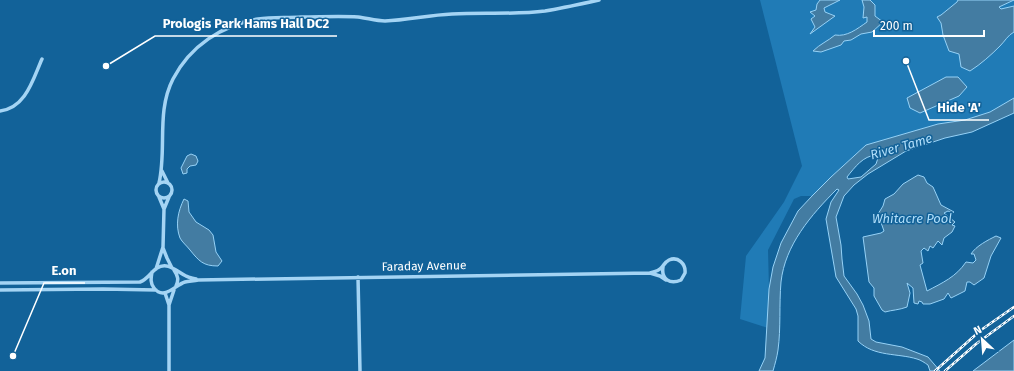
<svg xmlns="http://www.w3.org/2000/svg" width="1014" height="371" font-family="'Fira Sans',sans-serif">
  <rect width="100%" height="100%" fill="#126299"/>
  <path fill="#207bb6" d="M760,0H1014V98L990,112L965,120L938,124L866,145L831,177L812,196H801L794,199L768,250L769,289L768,328L740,319L746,256L784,202L802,166Z"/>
  <path fill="#437ca2" stroke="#96d2f7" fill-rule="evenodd" d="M820,0H840L824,8L825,12L835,16L810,34L815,27L811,19L815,16L810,12L816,10L817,4Z
    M862,0H870L875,5V16L883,22L872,32L861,34L851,40L844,41L841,45L821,52L813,51C820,44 828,41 835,35C847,37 857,29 867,22V17L863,18L864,7Z
    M958,0H1014L999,7L1001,9L1014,6V32C1008,35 1005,41 1000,46C991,55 981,64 970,71L961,67L959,54L949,51L943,35L941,23L937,17L941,15L957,2Z
    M946,77H958L967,87L959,96L920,113L910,108L907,98Z
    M1014,98V113L972,132L945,138L906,151L868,174L854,185L844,196L836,217L841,245L842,259L844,276L857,294L863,305L869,321L871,339L876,342L902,347L928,357L940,371H930L928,365C925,363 921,360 917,359C898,353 874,357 858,341V316L856,309L836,277L826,219L831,202L839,190L837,189C811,215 785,245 781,282C779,305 781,328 778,350C777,357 775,364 773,371H759L765,358L769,289L773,267L781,243L798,211L812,196L831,177L866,145L938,124L965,120L990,112ZM876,155L878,158L876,164L861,177L848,179L847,177C855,167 863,156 876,155Z
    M191,154L196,156L198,161L196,165L190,166L187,169V173L183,174L181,168L187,156Z
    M918,175L924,177L927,183L933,187L941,205L954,212L952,213L948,211L944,213L955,222L952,225L955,226L952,232L944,238L942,245L938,241L933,248L930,246L928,251L924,248L921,251L923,263L920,265L927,291C942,283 956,277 966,262L973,263L976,260L974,254H971C976,246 988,240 996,236L1001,238L991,256L984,278L974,285L970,282H967L965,291L951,298L948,293L944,299L930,304H923L922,302L919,301L918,304L914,303L913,288L907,283L910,293L907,307C899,310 892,310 885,312L882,310L874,296V288L869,282L863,237L881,233L884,231L878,214L883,206L885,199L894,194L903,184Z
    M184,199L188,201L189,212L196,222L209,230L213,235L216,252L222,261L218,266C203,266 199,261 190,250C187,246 182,242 180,238C175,225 178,211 184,199Z
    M1014,340V371H973Z"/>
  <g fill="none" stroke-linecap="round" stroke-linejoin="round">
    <path stroke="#a4d4f4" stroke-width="3.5" d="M0,111C26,108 33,79 42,59
      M162,171L168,183
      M156 190a8 8 0 1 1 16 0a8 8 0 1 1-16 0Z
      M159,183C167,149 156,112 173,79C190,46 222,25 258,19C272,17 287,18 301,17C320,17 339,16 358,17C367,18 376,21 385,21C408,20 429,15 452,14C483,12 514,15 545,11C563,8 581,4 599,0
      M164,209L169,197
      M163,248L167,258L172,268
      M156,269L163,247L164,209L159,197
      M174,270C178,276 179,280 176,286
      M152,272C151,278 150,283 154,288C164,301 175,285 185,282C189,281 194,281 198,280L650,273L660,276L666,280
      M650,273C654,272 659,271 662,267C664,265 665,262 669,260C678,256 686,264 685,273L681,280C670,285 661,279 663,267
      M358,277L360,371
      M0,283L140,282C148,279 151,272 157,268C168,261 177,272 186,276C189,278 193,278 196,279
      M0,290L103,289L156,290
      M165,293L169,305V371
      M169,305L174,290"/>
    <g stroke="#fff" stroke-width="2.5">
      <path id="rail" d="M935,371L981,330L1014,307
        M945,371L976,344L1014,316"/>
    </g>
    <use href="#rail" stroke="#126299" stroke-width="1" stroke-dasharray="3" stroke-linecap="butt"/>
  </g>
  <g text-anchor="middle" stroke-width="3" stroke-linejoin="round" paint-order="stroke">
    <g font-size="12" fill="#fff" stroke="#126299">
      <text transform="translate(424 266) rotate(-1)" y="4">Faraday Avenue</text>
    </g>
    <g font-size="13" font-style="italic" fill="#b0defa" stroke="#126299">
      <text transform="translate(901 146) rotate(-16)" y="5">River Tame</text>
      <text x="912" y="223">Whitacre Pool</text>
    </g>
  </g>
  <path fill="none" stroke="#fff" stroke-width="1.5" d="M106 66L155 36H337M906 61L929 120H989M13 356L44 283H85"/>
  <g fill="#fff" stroke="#126299" stroke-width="1.5">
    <circle cx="106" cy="66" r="4"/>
    <circle cx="906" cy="61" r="4"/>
    <circle cx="13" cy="356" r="4"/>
  </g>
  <g font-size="13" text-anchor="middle" font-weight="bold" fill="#fff" stroke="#126299" stroke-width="3" stroke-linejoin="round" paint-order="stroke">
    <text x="246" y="28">Prologis Park Hams Hall DC2</text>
    <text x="959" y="112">Hide 'A'</text>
    <text x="64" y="275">E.on</text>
  </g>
  <g transform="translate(982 339) rotate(334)" stroke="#126299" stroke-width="3" paint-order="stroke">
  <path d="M0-3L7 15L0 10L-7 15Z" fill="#ffffff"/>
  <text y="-6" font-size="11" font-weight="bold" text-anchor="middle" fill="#ffffff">N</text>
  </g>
  <path d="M874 30v6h110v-6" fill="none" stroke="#ffffff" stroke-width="2"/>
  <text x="880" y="30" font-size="12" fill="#ffffff" stroke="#126299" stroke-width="3" paint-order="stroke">200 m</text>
</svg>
